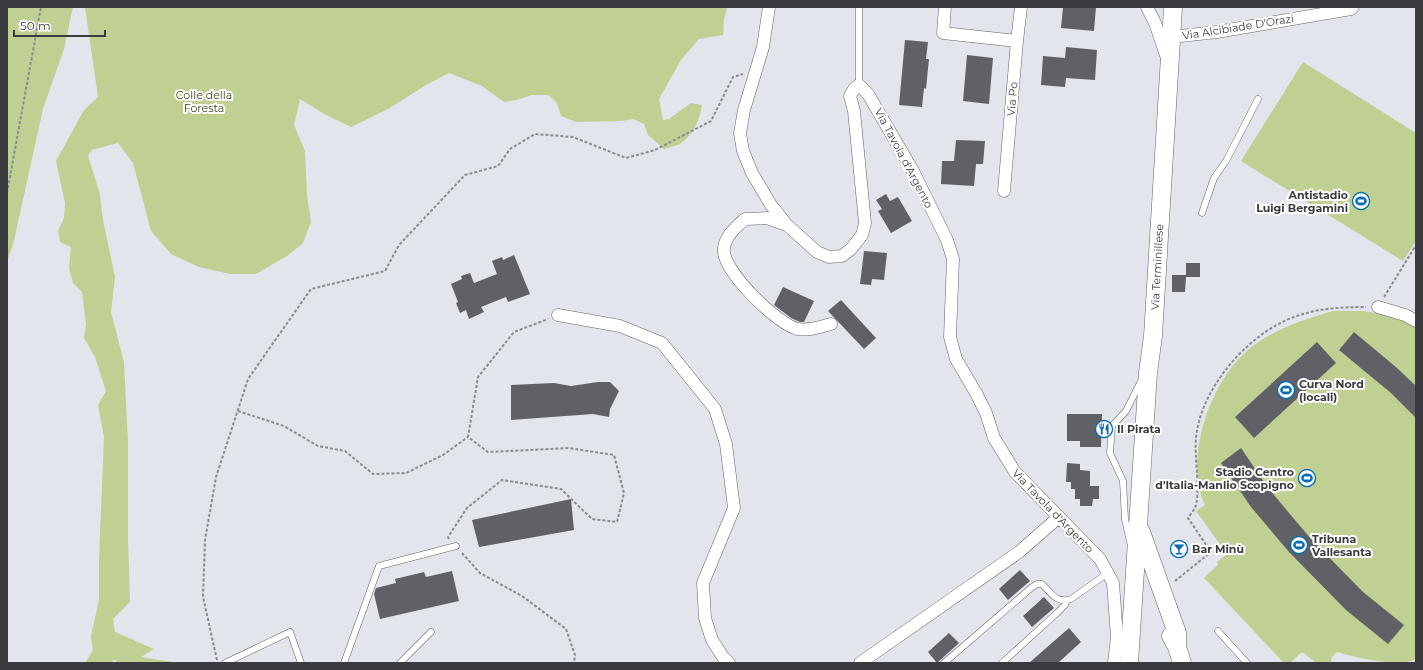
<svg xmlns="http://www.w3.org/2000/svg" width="1423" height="670" font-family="Montserrat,sans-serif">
  <rect width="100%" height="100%" fill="#e3e5ec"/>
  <path fill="#bfd092" d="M8,7H73L64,49L43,109L13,245L7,261V12Z
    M85,7H727L724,20L723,35L699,39L681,60L659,99L663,120L669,119L691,103L702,105C700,120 693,135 680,144C676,146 669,147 664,149L648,135L644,124L633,119L621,121L576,122L561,116L557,103L548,95H532L516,100L504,102L482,86L449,73L426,85L388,109L351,127L326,115L300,99L294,125L305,151L307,195L311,222L303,243L287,256L256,274H230L199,267L171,254L151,231L133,163L118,143L92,150L88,155L100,195L103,220L115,277L111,312L124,362L128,443V539L130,602L113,619L115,632L154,649L141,657L178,663H116V660H113L112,663H85L93,650L91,636L99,600V560L104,437L98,405L106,391L95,357L84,338L86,324L82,292L73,283L69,268L71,247L60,242L58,231L64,218L65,203L56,161L84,110L98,97Z
    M1303,62L1416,133V241L1403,261L1241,161Z
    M1333,311H1363L1399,317L1416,327V660C1392,666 1361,659 1337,652L1332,657L1331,663H1317L1302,652L1290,663H1284L1204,578L1218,565L1217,562L1227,554L1196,511L1205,505C1203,501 1201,496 1200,491C1189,445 1212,382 1247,351C1271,330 1302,320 1333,311Z"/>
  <path fill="#5f6167" d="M1063,7H1096L1094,31L1061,28Z
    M905,40L928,42L926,59H929L926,89L924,88L922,107L899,105Z
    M1066,47L1097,50L1095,80L1066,78L1065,87L1041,85L1043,56L1065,58Z
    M967,55L993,58L989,104L963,101Z
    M956,140L985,141L983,164H976L974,186L941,184L942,161H954Z
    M886,194L890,201L898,197L912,221L891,233L878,211L882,209L876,200Z
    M864,251L887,253L884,280L872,279L871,285L860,284Z
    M514,255L530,294L508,302L506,297L481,307L484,312L469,319L466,310L460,313L456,303L458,302L451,284L462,279L461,276L470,273L474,283L497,274L492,261L502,257L503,260Z
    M1186,263H1200V277H1186L1185,292H1172V275H1186Z
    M783,287L814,301L804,322H800L791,318L774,305Z
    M841,300L876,338L864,349L828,311Z
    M1354,332L1397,368L1416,386V418L1391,393L1339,350Z
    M1317,342L1336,363L1254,438L1235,417Z
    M598,382H610L619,391L610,409L609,417L593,414L511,420V385L554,383L571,386Z
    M1067,414H1102L1101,447H1080V441H1067Z
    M1241,448L1268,488L1311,539L1363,592L1404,625L1388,644L1346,610L1289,552L1251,507L1221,463Z
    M1067,463L1080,464V470L1090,471V486H1099V499H1093L1092,506H1080V499H1075V489H1071V482H1066Z
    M571,499L574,530L479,547L472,520Z
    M1020,570L1030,581L1008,600L999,589Z
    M452,571L459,601L380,619L374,594L376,588L396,583L395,579L424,572L426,577Z
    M1044,597L1054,608L1032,627L1023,616Z
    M1069,628L1081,642L1058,663H1029Z
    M949,633L959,643L937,663L928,652Z"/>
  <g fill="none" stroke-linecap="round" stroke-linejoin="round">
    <g stroke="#606268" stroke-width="7">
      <path id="lane" d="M859,7V85
        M1202,213L1214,178L1226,161L1258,99
        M1130,542L1125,519L1123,481L1110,453L1112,426L1126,411L1142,379
        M1218,631L1247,663
        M225,663L290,632L301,663
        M344,663L379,566L456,546
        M400,663L431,632
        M944,663L1031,588L1037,584H1042C1051,593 1057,604 1071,599L1108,573
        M1002,663L1057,613L1065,605L1066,601"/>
    </g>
    <g stroke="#606268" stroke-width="13">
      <path id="street" d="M769,7L763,47L744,110L740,133L743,151L752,173L771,205L787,225L817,252L829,257L842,256L851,249L862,235L865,223L854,111L850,96L854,89L859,85L868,94L913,171L947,240L953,259L950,337L956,359L976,393L986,413L994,438L1015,472L1100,559L1113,583L1117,637L1114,663
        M945,7L943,33L1017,41
        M1147,7L1155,23L1167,58
        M1171,37L1217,32L1351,9L1353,7
        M1004,191L1017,41L1021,7
        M787,225L767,218L745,219C736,227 726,235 724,248C720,269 779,326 798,329C809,331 820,327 831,324
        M1378,307L1405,315L1416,321
        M558,315L620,326L662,343L715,409L726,444L734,508L703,583L705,618L712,640L723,657L729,663
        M860,663L1019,552L1059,517"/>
    </g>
    <g stroke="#606268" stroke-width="19">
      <path id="secondary" d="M1141,532L1177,633V647
        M1171,636L1177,647L1182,663
        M1129,663L1148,373L1153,336L1173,7"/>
    </g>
    <path stroke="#8a8b90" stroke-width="2" stroke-dasharray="3 2" stroke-linecap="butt" d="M7,193L41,7
      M1384,297L1416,245
      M238,411L284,426L318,446L345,451L373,474L406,473L443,455L468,437
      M449,539L448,537L467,508L502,480L561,489L592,519L617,522L624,493L614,455L568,448L488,452L468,437L478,377L514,332L548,319
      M462,553L480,573L522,596L566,629L575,655L574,663
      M1175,581L1211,552L1188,518C1190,515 1193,511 1195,508C1201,492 1194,457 1196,438C1201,386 1252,328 1303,314C1323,308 1345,307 1366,307
      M217,660L203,597L205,540L216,477L248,379L311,289L385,271L399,245L465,175L498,166L510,149L535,134L573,137L626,158L655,150L711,121L733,77L743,74"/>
    <use href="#lane" stroke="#fff" stroke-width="6"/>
    <use href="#street" stroke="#fff" stroke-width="12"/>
    <use href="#secondary" stroke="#fff" stroke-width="18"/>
  </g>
  <defs>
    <g id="stadium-ring" transform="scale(0.9)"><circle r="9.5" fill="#fff" stroke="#046bb7" stroke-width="1.5"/><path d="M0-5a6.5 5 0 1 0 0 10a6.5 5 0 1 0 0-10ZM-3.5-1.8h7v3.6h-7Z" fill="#046bb7"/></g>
    <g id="restaurant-ring" transform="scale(0.9)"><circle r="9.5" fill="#fff" stroke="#046bb7" stroke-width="1.5"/><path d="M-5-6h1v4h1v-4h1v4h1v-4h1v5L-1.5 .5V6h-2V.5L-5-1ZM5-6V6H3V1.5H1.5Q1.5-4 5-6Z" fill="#046bb7"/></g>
    <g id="bar-ring" transform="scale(0.9)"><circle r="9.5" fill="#fff" stroke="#046bb7" stroke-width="1.5"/><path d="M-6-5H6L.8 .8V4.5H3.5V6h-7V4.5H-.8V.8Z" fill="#046bb7"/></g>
  </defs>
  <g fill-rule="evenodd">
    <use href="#stadium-ring" x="1361" y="201"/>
    <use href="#stadium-ring" x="1286" y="390"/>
    <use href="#restaurant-ring" x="1104" y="429"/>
    <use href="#stadium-ring" x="1307" y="478"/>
    <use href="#stadium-ring" x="1299" y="545"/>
    <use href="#bar-ring" x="1179" y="549"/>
  </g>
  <g text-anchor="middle" stroke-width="4" stroke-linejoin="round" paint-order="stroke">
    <g font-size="11" fill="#3a3b3e" stroke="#fff">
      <text transform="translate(1238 27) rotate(-9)" y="4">Via Alcibiade D'Orazi</text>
      <text transform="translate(1012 99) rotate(-85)" y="4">Via Po</text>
      <text transform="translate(904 158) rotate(62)" y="4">Via Tavola d'Argento</text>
      <text transform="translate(1157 267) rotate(-87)" y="4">Via Terminillese</text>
      <text transform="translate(1053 511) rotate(46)" y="4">Via Tavola d'Argento</text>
    </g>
    <g font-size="11" fill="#3a4514" stroke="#fff">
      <text x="204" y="99">Colle della<tspan x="204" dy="13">Foresta</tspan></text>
    </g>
    <g font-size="11" font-weight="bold" fill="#3a3b3e" stroke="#fff" text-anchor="start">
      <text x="1348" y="199" text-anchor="end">Antistadio<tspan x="1348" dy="13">Luigi Bergamini</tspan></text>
      <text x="1299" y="388">Curva Nord<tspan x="1299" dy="13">(locali)</tspan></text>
      <text x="1117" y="433">Il Pirata</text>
      <text x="1294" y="476" text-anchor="end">Stadio Centro<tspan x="1294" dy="13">d'Italia-Manlio Scopigno</tspan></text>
      <text x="1312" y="543">Tribuna<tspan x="1312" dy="13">Vallesanta</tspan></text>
      <text x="1192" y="553">Bar Minù</text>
    </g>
  </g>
  <rect width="1423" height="670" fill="none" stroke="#3a3b3e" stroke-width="16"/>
  <path d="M14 30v6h91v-6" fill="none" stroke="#3a3b3e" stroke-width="2"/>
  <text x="20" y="30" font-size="12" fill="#3a3b3e" stroke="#ffffff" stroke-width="3" paint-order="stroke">50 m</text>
</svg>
